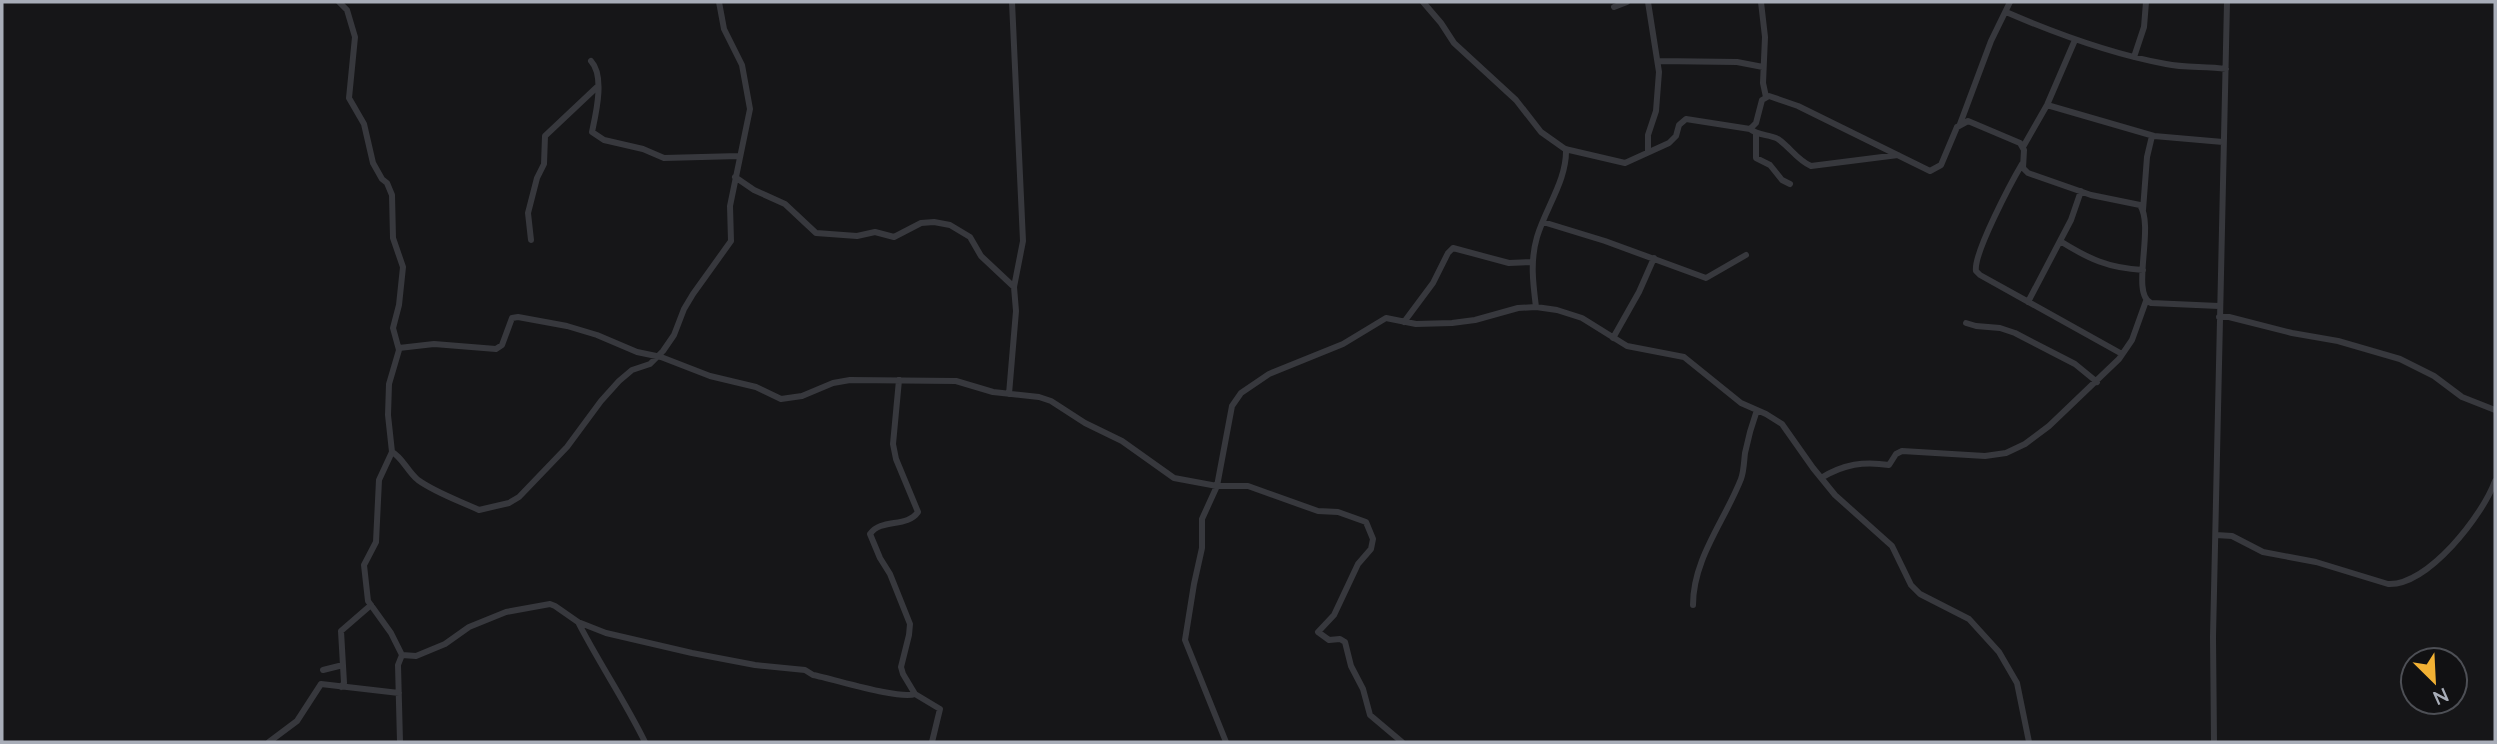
<svg xmlns="http://www.w3.org/2000/svg" width="2497" height="744" font-family="Lato,sans-serif">
  <rect width="100%" height="100%" fill="#161618"/>
  <g fill="none" stroke-linecap="round" stroke-linejoin="round">
    <path stroke="#37383d" stroke-width="6" d="M339,2L347,10L355,37L349,98L364,124L373,163L382,179L387,183L392,195L393,238L403,267L399,305L393,328L399,350L389,384L388,415L392,452L379,480L376,542L364,565L368,601L391,633L402,655L398,665L400,742
      M1423,2L1441,23L1454,43L1516,100L1541,132L1565,149L1625,163L1669,143L1676,136L1679,125L1686,119L1750,129L1756,123L1762,100L1769,96L1798,106L1930,171L1941,165L1957,127L1968,121L2020,143L2024,150L2023,168L2028,173L2091,195L2140,205C2155,227 2130,294 2151,303L2219,306
      M1761,2L1765,37L1763,83L1766,97
      M1614,7L1627,2
      M2006,12C2057,34 2111,54 2166,64C2185,68 2206,66 2226,69
      M2134,57L2144,27L2146,2
      M591,61C605,76 596,113 592,132L604,140L643,149L664,158L739,156
      M1658,61L1737,62L1763,67
      M2047,105L2154,136L2223,142
      M1960,124L1991,41L2010,2
      M1750,129C1758,136 1769,134 1778,139C1790,147 1797,160 1811,166L1898,155
      M1756,133V158L1770,165L1782,180L1790,184
      M2023,147L2047,105L2075,40
      M1648,152V135L1656,111L1659,72L1648,2
      M2022,164C2012,181 1973,254 1976,271L1980,275L2122,354
      M735,177L754,190L785,204L816,233L857,236L875,232L894,237L921,223L934,222L950,225L970,237L981,256L1014,287
      M2143,210L2147,157L2152,136
      M1543,222L1605,241L1706,278L1746,255
      M531,240L528,213L537,178L544,164L545,136L597,87
      M2060,241C2089,259 2108,268 2143,270
      M2028,302L2071,220L2081,191
      M1536,307C1533,283 1530,261 1537,237C1546,207 1567,180 1566,149
      M2219,317H2229L2292,333L2338,341L2400,359L2434,376L2462,397L2495,410
      M1404,322L1433,283L1448,253L1453,248L1509,263L1532,262
      M1966,323L1976,326L2000,328L2015,333L2075,364L2097,382
      M1613,338L1639,292L1654,258
      M399,348L434,344L496,349L502,345L512,318L518,317L567,326L597,335L637,352L661,357L710,376L756,387L781,399L802,396L833,383L850,380L956,381L993,392L1039,397L1051,401L1085,423L1122,441L1174,478L1217,486H1248L1318,511L1338,512L1366,522L1373,539L1371,549L1358,564L1334,615L1318,632L1329,640L1340,639L1345,642L1351,666L1363,689L1370,715L1402,742
      M899,380L893,444L896,459L918,512C907,528 881,518 870,534L880,558L890,574L910,624L909,635L901,667L903,674L915,694L940,709L932,742
      M1009,394L1016,311L1014,287L1023,241L1012,2
      M392,452C402,457 408,472 418,480C436,493 460,501 479,510L509,503L519,497L567,447L601,401L619,381L632,370L650,364L663,351L674,335L684,309L693,294L731,241L730,206L750,109L742,65L724,29L719,2
      M1821,478C1844,464 1864,461 1889,465L1896,454L1902,451L1985,456L2006,453L2025,444L2049,426L2119,359L2132,340L2146,301
      M2216,535L2232,536L2263,552L2316,562L2388,584C2428,586 2483,515 2495,481
      M1693,605C1693,559 1724,522 1741,479C1744,471 1744,461 1745,453C1748,438 1752,424 1757,410
      M578,622C599,663 625,701 645,742
      M402,655L416,656L445,644L469,627L506,612L550,604L555,606L578,622L606,633L692,653L755,665L805,670L813,675C834,679 900,700 915,694
      M323,670L343,665
      M341,687L344,683L341,631L371,605
      M269,742L297,721L321,684L399,693
      M1226,742L1185,640L1194,584L1202,548V519L1217,486L1232,406L1241,393L1269,374L1343,344L1386,318L1416,324L1452,323L1475,320L1518,308L1536,307L1557,310L1582,318L1627,346L1684,357L1741,403L1766,414L1782,424L1813,468L1835,495L1892,546L1911,585L1920,594L1969,619L1999,652L2017,683L2029,742
      M2214,742L2213,637L2227,2"/>
  </g>
  <rect width="2497" height="744" fill="none" stroke="#a8adb8" stroke-width="7"/>
  <g transform="translate(2434 681) rotate(156)"><circle r="33" fill="#111113" stroke="#4d4f55" stroke-width="2"/>
  <path d="M0-5L12 26L0 18L-12 26Z" fill="#f2b134"/>
  <text y="-10" font-size="19" font-weight="bold" text-anchor="middle" fill="#a8adb8">N</text>
  </g>
</svg>
